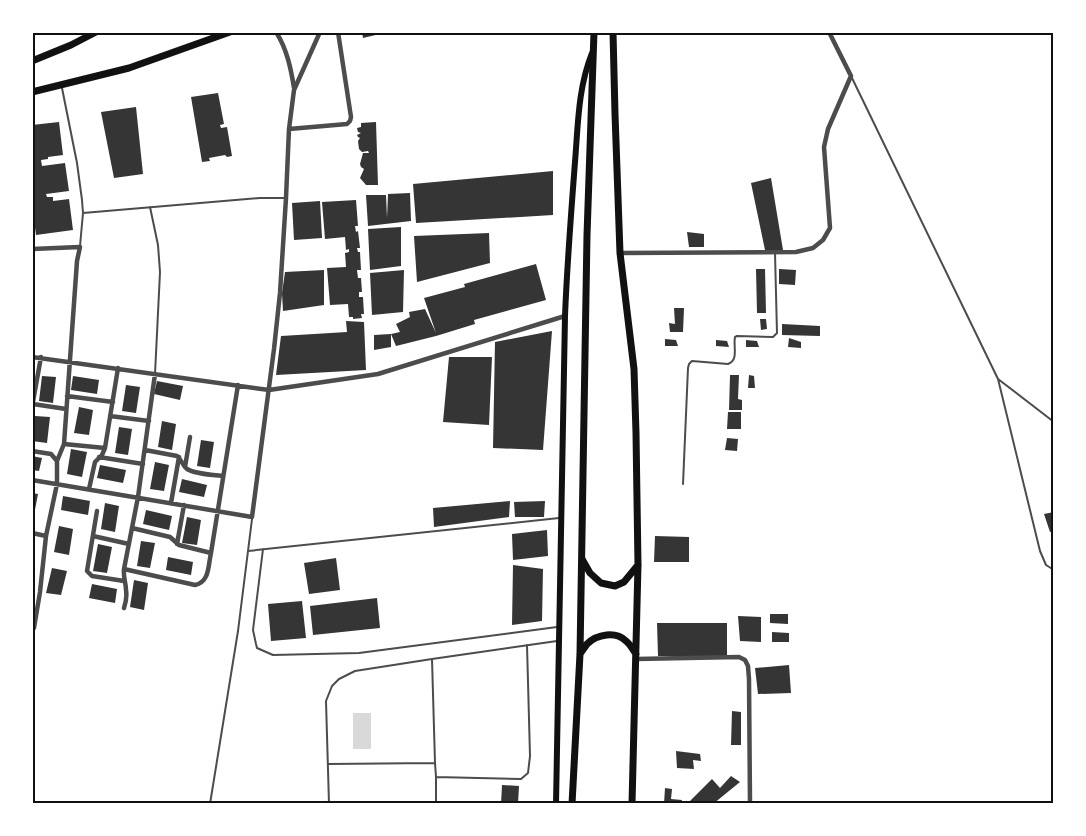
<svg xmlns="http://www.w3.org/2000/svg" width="1086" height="836" font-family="'PT Sans Narrow',sans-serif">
  <rect width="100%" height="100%" fill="#fff"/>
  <path fill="#d9d9d9" d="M353,713H371V749H353Z"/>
  <path fill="#353535" d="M362,32H383L384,33L363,38Z
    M218,93L224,124L220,125L221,128L227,127L232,156L227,157L225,155L209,158L210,161L202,162L191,97Z
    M136,107L143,174L114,178L101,112Z
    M59,122L63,155L48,157V159L41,160L42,166L65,163L69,191L46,194L47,197H53V201L69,199L73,230L36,235L32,206V125Z
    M376,122L378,185H366L360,178L364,169L361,167L360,164L363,153H369L368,151L362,152L359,149L358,141L360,138L358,137L357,135L361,133L358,132L357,128L361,127V123Z
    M553,171V215L416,223L413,184Z
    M771,178L783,250H765L751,183Z
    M410,193L411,221L368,226L366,195H386L387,218L388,194Z
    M356,200L358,226H355L356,232L358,231L360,248H357L358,252H360L361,270H357L358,278H361L362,292H359V297H363L364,314H361L362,318L353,319V317H349L348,304L330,305L327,268L346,267L345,253L349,252V249L346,250L345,237L325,239L322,202Z
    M320,201L322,238L294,240L292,203Z
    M401,227V266L370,270L368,229Z
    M687,232L704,234V247H689Z
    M489,233L490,263L417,282L414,236Z
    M536,264L546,300L474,320L475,324L436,336L396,346L391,334L400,332L396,324L410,317L409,312L425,309L436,333L424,298L465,287L464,284Z
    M756,269H765L766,313H757Z
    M779,269L796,270L795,285L779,284Z
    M324,270V305L283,311L282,293L285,272Z
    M404,270L403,312L372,315L370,273Z
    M674,308H684L683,332H670L669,323L675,324Z
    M760,319H766L767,329L761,330Z
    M346,321L364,322L366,370L276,375L281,336L347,332Z
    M782,324L820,326V336L782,335Z
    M552,331L543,450L493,448L495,342Z
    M391,334V347L374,350V335Z
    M789,338L801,342V348L788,347Z
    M665,339L676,340L678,346H665Z
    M716,340L727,341L729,347L716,346Z
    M746,340L757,341L759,347H746Z
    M449,357H492L489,425L443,422Z
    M730,375H739L738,399L742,400V410H729Z
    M749,375L754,376L755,388H748Z
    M42,376L56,377L53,403L39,401Z
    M73,376L99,380L97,394L71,390Z
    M157,381L183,386L180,400L154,394Z
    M126,385L140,387L136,413L122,411Z
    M79,407L93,410L89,435L74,433Z
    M728,412H741V429H727Z
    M35,416L50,417L47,443L32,441Z
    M162,421L176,424L172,450L158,447Z
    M119,427L132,429L128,455L115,453Z
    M727,438L738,439L737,451L725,450Z
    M201,440L214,442L210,468L197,466Z
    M71,449L87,452L82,477L67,474Z
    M32,456L42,458L39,471L32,470Z
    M155,462L169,465L164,491L150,489Z
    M100,465L126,470L123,483L97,478Z
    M182,479L207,485L204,497L179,492Z
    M32,493L38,494L33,520H32Z
    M63,496L90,501L88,515L61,510Z
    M510,501L509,517L434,527L433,508Z
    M545,501L544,517H515L514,502Z
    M105,503L119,506L115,532L101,529Z
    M146,510L172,516L169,530L143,524Z
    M1054,512V531L1050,532L1044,514Z
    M187,517L201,520L197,545L182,543Z
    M59,526L73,529L69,555L54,552Z
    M547,530L548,556L513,560L512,534Z
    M655,536L689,537V562H654Z
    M141,541L155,543L150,568L137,566Z
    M98,544L112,547L107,573L93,571Z
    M168,557L193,562L191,575L166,570Z
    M336,558L340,590L309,594L304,563Z
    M513,565L543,569L542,621L512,625Z
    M52,568L67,571L61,595L46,593Z
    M134,580L148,583L144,610L130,607Z
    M92,584L117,589L115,603L89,598Z
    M377,598L380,628L313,635L310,606Z
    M302,601L306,638L271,641L268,604Z
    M770,614H788V624L770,623Z
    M738,616L761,617V642L740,641Z
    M657,623H727V656H658Z
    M772,632L789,633V642H772Z
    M789,665L791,693L758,694L755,668Z
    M732,711L741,712V745H731Z
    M676,751L700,754L701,761L693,760L694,769L677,768Z
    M731,776L740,782L713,804H687L712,779L720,788Z
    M502,785L519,786L518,804H501Z
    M665,788L672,789L671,799L682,800L681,804H664Z"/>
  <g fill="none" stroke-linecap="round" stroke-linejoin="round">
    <path stroke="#4c4c4c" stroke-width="2" d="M852,78L998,379L1040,551L1046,565L1054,570
      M62,88L77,163L82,200L83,213L80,246
      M150,207L158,245L160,272L155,374
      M83,213L260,198H285
      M998,379L1054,422
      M683,484L688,368L689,364L692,361L728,364C739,360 733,347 735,337L737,336L773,337L777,333L775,253
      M263,549L253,630L256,644L257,648L273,655L359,653L557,627
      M248,551L559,518
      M432,659L435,763L436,777V804
      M328,764L435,763
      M436,777L521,779L528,773L530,756L527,645
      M210,804L238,631L252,519
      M329,804L326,701L332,686L339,679L355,671L432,659L557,641"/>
    <path stroke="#4c4c4c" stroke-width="4.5" d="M276,32C287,49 291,69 294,88
      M289,129L347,124L350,121L351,117L338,32
      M32,249L80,247L77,261L64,444L57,461V484L46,536L40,592L34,628
      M620,253L796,252L813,248L823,240L830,228L824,147L828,129L851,76L829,32
      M32,357L269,390L378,374L565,316
      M67,396L113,402
      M33,404L66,409
      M32,407L41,357
      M110,416L149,421
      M64,444L105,448
      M145,450L177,456C182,460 182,465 187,469C195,474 213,475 223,476
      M32,451L51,454L57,461
      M99,457L143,464
      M185,467L190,437
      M32,480L252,517L274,349L280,293L286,198L289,129L294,90L320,32
      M89,489L95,462L102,455L105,448L118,368
      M171,503L179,457
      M97,511L87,571L92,576L124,581
      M132,528L170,537L179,545L211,553
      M32,533L46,536
      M93,536L129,544
      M177,544L184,505
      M124,569L195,585C210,582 208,565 211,553L238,385
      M124,608C126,602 127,596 126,590C126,583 123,577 124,569L138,497L155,374
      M636,659L739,657L745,660L748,666L749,679L750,804"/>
    <path stroke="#111" stroke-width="6" d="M556,804L565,316C567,265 571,214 575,162C578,125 578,88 592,53"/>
    <path stroke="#111" stroke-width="7" d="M613,32L615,114L620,253L634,369L636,433L638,565L632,804
      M32,61L71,45L96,32
      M32,92L129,68L230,32
      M582,559L590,573L601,583L615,586L624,582L638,565
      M580,654C582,651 585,647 587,644C597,634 616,631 626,641C630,644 633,650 636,654
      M572,804L580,654L587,235L594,32"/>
  </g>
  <rect width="1086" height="836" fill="none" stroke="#ffffff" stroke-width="68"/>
  <rect x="34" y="34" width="1018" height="768" fill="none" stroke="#111" stroke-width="2"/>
</svg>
